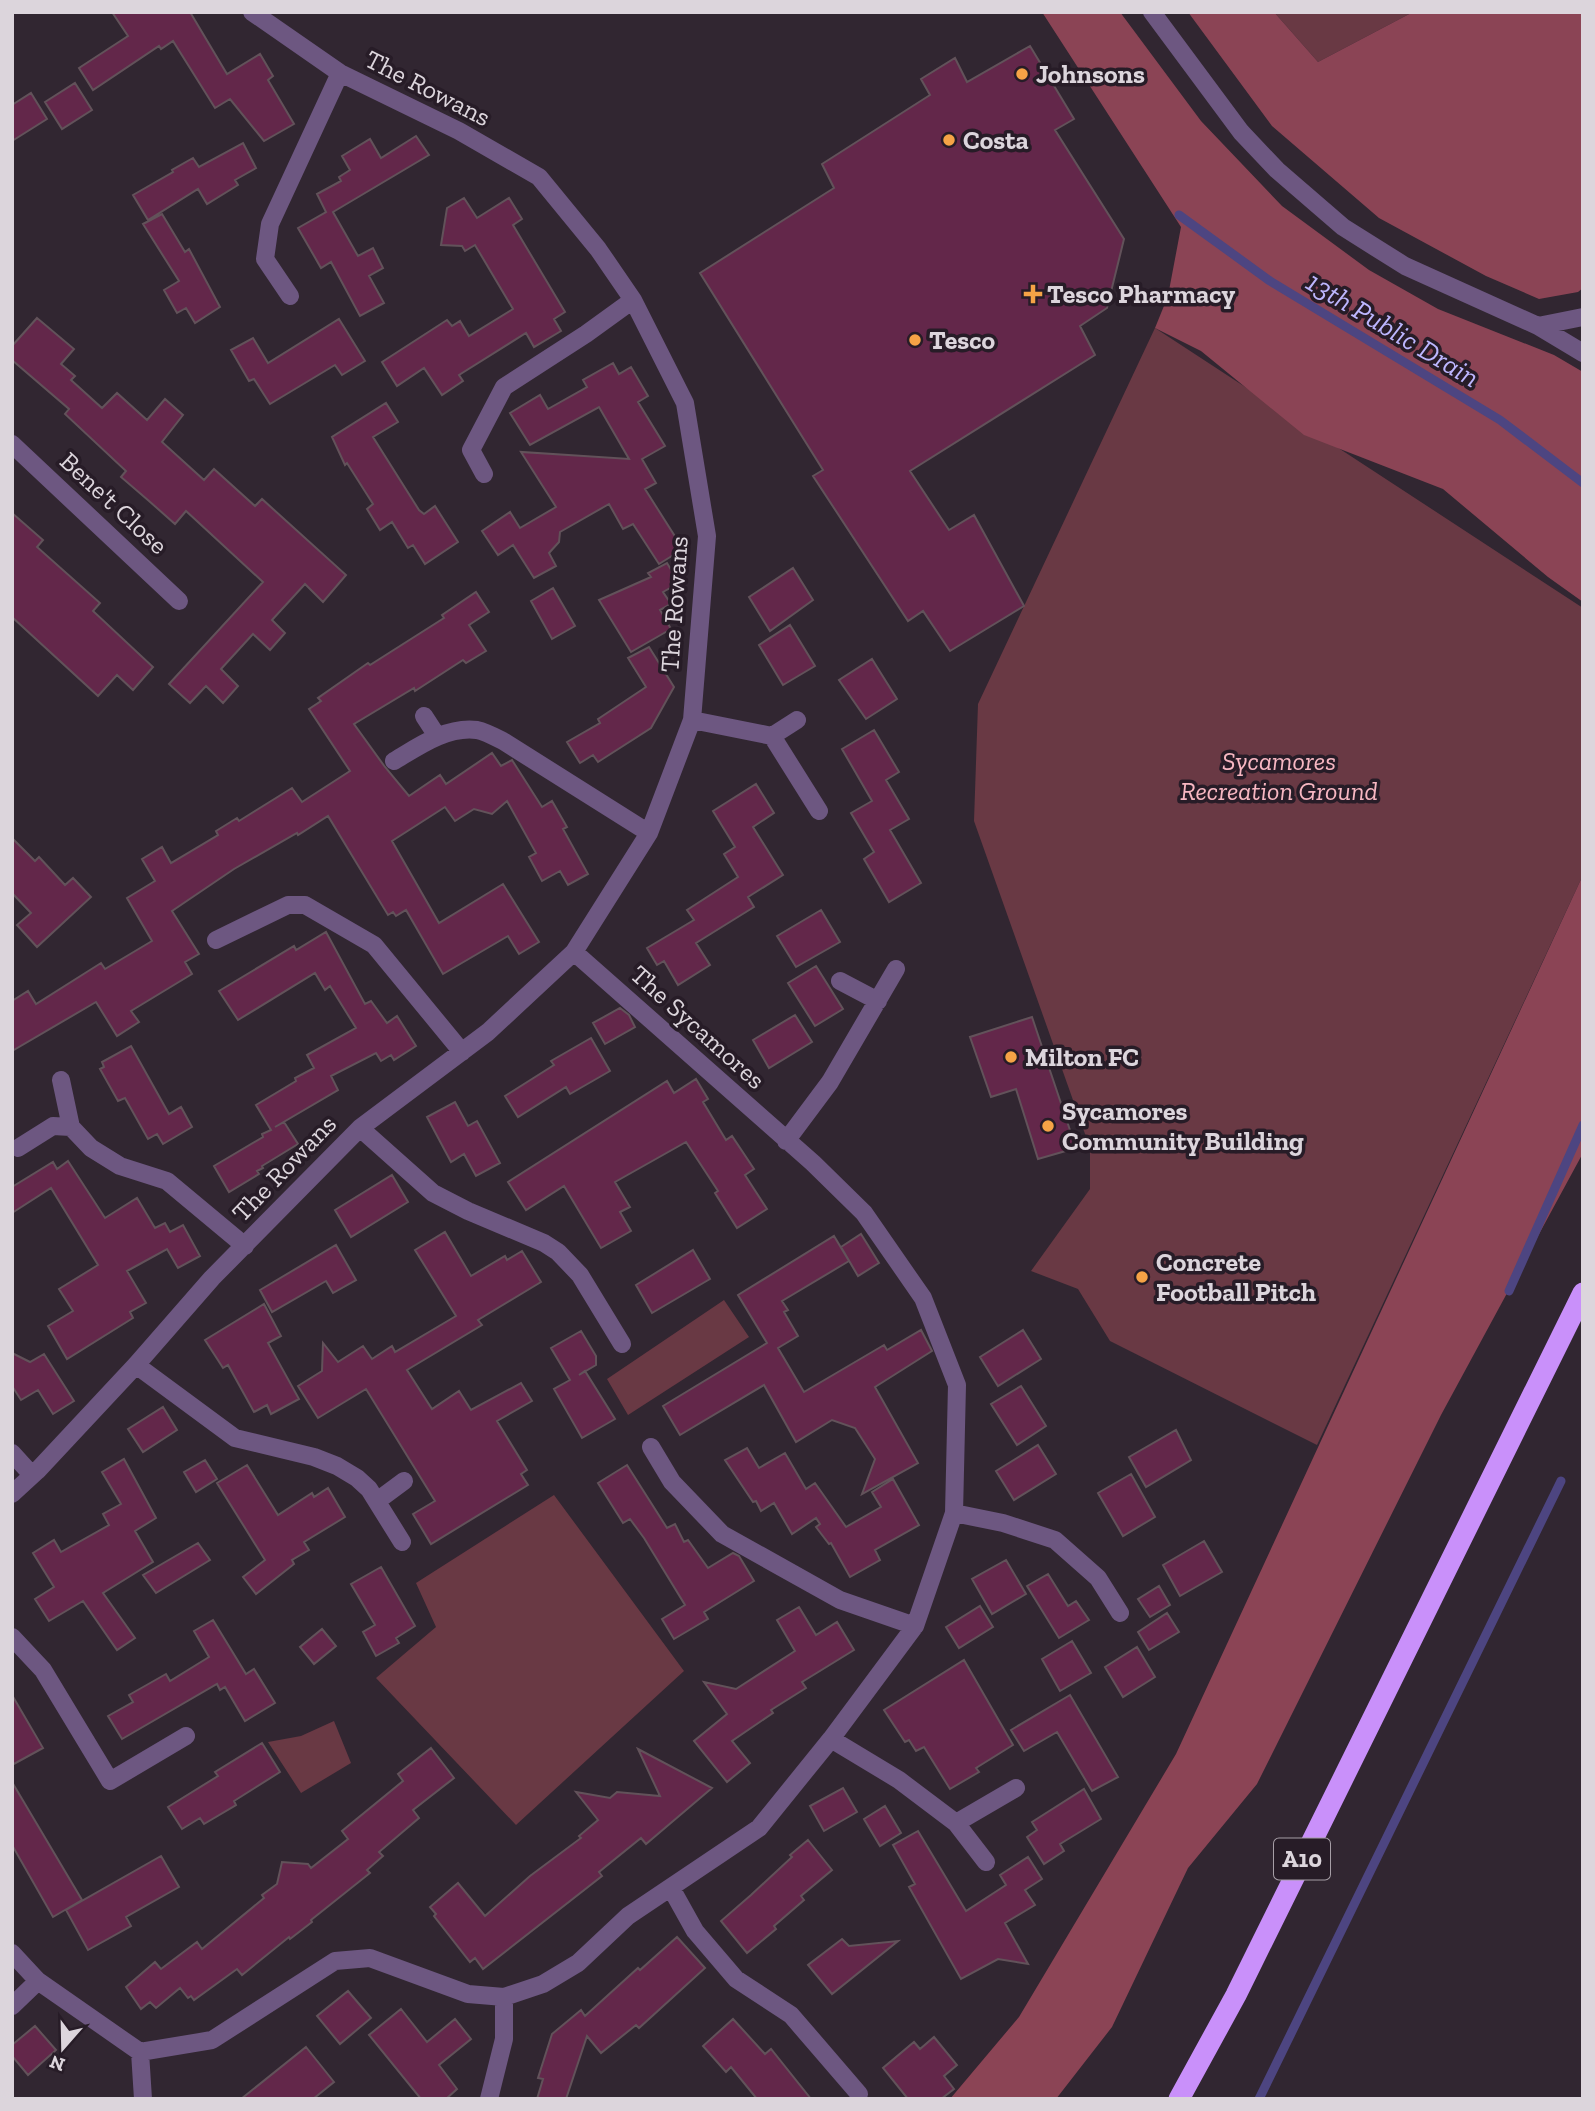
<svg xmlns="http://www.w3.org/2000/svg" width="1595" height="2111" font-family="'Zilla Slab',serif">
  <rect width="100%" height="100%" fill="#312631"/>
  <path fill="#693944" d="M1274,12H1413L1318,62Z
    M1155,328L1583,608V875L1317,1445L1110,1341L1078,1289L1031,1271L1090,1189V1148L974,821L978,704Z
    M724,1300L749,1337L628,1415L607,1379Z
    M554,1495L684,1671L516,1825L376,1678L436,1627L416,1583Z
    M334,1721L351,1763L301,1793L268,1742L301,1736Z"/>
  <path fill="#8b4455" d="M1042,12H1120L1201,121L1282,206L1369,270L1438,309L1554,355L1583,372V602L1548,577L1443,489L1304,435L1201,351L1155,328L1168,296L1181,227Z
    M1188,12H1274L1318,62L1413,12H1583V288L1578,292L1539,299L1486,276L1379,218L1272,126Z
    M1583,875V1153L1441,1415L1257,1784L1188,1868L1112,2027L1056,2099H950L1019,2017L1176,1754Z"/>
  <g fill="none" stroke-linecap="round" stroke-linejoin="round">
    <path stroke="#4d4581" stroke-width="9" d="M1179,215L1270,281L1500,420L1583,483
      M1509,1291L1583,1125
      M1259,2099L1561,1481"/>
  </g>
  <path fill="#63274a" stroke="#62525a" stroke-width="2" d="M112,12H190L227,74L260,54L273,76L268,80L294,124L264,141L230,99L215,108L173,41L161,49L159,46L93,90L79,68L128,36Z
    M1030,46L1074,119L1055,130L1124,239L1107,308L1080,326L1095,355L910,471L949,530L974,515L1024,606L950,651L923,611L908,621L813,476L823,470L700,273L834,188L822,164L930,95L921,79L955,58L967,82Z
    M75,83L92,110L62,129L45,102Z
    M31,93L47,119L12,141V105Z
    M416,136L429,155L333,212L358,256L373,248L383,268L369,276L384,303L360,316L331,262L321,268L298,228L326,212L317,194L341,181L339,177L350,170L342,156L370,139L381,158Z
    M243,143L256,168L235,180L238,185L207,204L198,189L148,220L133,195L173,172L172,170L193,158L199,167Z
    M464,198L477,218L509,198L522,219L513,225L565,312L554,319L561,331L534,347L526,333L459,375L463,381L442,395L424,368L397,386L382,362L447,320L452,326L460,321L469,336L513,309L475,245L465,251L462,246L441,245L447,208Z
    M162,214L185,252L189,249L220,307L195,323L186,308L177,313L164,290L179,281L143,224Z
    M37,318L74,349L61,364L75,376L71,380L102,408L117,393L147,420L165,399L183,415L162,442L204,480L214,469L255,506L262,499L346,575L323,602L305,584L272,620L285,633L270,650L253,634L221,669L238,686L223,703L206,686L190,703L169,684L263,582L186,511L175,524L149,501L121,477L126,471L65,414L69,409L12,360V346Z
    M339,319L365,361L342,375L335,365L270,404L254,379L249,381L231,350L253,338L268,363Z
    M613,363L619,374L631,367L648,396L638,402L665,446L642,459L656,483L645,489L683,549L659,564L633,524L623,529L609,504L560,532L559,542L549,553L556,566L534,578L513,545L498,555L482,531L510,512L520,528L556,507L521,452L629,459L599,407L530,445L510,413L540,395L548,409L587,387L583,380Z
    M386,403L398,422L373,437L419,510L424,514L435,506L458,542L425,564L413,545L408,548L392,522L380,530L367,509L373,504L347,463L345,465L332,437Z
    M12,513L43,540L37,547L100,603L93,611L153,667L133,690L117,675L98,696L12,617Z
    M667,563L679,583L663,592L671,604L660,610L671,629L631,652L599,600L651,577L648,573Z
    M793,568L813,600L770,631L749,597Z
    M553,588L575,626L552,639L531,601Z
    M476,592L489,612L469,625L486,651L466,663L463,660L415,691L414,688L354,724L385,767L409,796L440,775L446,784L492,753L501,766L512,760L542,807L552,801L567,827L563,829L588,874L568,885L560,871L542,881L529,857L536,853L507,801L492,814L474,809L455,821L445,807L392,841L439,923L503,884L539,942L519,954L508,936L443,974L406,910L396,916L393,912L388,915L328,816L298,835L297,833L234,869L172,911L199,954L185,962L192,974L131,1011L139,1022L117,1036L96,1002L12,1051V1001L28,991L36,1004L101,963L105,969L152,941L127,898L155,881L142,859L162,847L171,863L218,835L216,831L237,818L239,821L292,788L302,802L350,771L309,709L321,701L318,698L368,663L370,665L444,618L442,615Z
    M790,625L815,666L783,685L759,645Z
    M649,647L674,687L651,728L598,762L593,755L580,763L567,742L600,723L598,719L646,687L628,658Z
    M872,659L897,699L866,719L839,680Z
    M874,730L899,772L886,780L909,819L890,830L921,883L889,902L864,859L874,852L851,813L872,801L842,749Z
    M756,784L774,813L753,827L783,875L748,897L754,907L696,943L710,965L678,985L664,961L657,965L647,948L694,920L687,910L738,877L724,854L735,847L713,811Z
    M12,838L35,861L39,857L65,885L73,878L91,897L37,947L17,925L31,913L12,893Z
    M821,910L840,942L796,967L777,936Z
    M326,932L365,1004L371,1001L387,1023L397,1016L416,1046L394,1060L391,1055L381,1061L376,1053L331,1076L338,1090L275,1127L284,1122L298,1144L262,1166L263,1168L257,1171L259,1174L229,1192L214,1166L263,1137L262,1134L271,1130L256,1105L296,1081L295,1078L314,1068L307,1055L356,1028L330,986L325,990L315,973L238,1020L219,991L294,946L296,950Z
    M816,966L843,1009L815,1026L788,983Z
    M620,1008L629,1015L635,1027L605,1044L593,1023Z
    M795,1015L812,1042L769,1068L753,1040Z
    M1032,1017L1076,1148L1038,1159L1016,1089L991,1097L970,1037Z
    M591,1038L610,1071L570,1094L566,1087L518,1117L505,1096L554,1065L551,1061Z
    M131,1046L169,1114L181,1107L192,1127L163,1144L157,1134L148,1139L125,1098L118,1101L100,1069L104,1067L102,1062Z
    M696,1079L708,1099L703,1102L726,1140L732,1136L754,1169L745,1175L767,1209L737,1228L715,1193L718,1191L686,1142L615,1182L630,1207L620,1212L631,1231L601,1248L564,1186L526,1210L508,1182L667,1081L674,1093Z
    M455,1102L468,1126L477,1121L500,1163L476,1176L464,1154L451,1162L427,1117Z
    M68,1161L105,1218L137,1198L155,1228L165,1223L170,1232L183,1225L200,1256L178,1268L167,1249L127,1271L146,1303L130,1312L133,1318L67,1359L48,1326L73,1311L59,1289L98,1265L51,1188L12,1213V1187L53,1162L57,1169Z
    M392,1175L408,1202L351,1237L335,1210Z
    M445,1232L471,1276L505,1256L507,1260L522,1251L541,1282L478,1320L482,1325L407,1370L432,1409L459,1391L471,1410L521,1383L532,1401L497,1421L527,1470L521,1474L528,1485L431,1544L413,1514L435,1501L366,1389L318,1418L298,1386L322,1371L323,1343L338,1362L363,1346L372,1359L392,1346L395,1352L456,1316L415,1250Z
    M861,1234L879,1263L858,1276L841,1247Z
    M834,1236L849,1261L782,1301L788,1310L784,1312L798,1336L778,1348L804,1392L884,1345L887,1350L921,1330L932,1351L875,1387L918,1463L862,1494L875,1459L855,1428L832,1420L796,1442L764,1385L680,1435L663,1406L767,1343L738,1295Z
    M336,1245L356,1280L333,1293L326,1281L272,1312L260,1290Z
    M693,1250L710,1279L652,1313L636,1285Z
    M264,1304L281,1336L268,1343L299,1399L271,1414L267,1405L254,1412L228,1365L223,1368L205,1340Z
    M1023,1330L1041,1359L998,1386L980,1357Z
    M581,1331L596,1356V1365L579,1375L585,1371L615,1419L582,1438L554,1389L570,1380L551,1348Z
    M12,1353L30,1362L44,1354L74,1401L53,1414L38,1390L21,1400L12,1386Z
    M1021,1386L1046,1426L1017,1445L991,1404Z
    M163,1407L177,1430L143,1452L128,1429Z
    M1176,1430L1191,1460L1146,1487L1129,1457Z
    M1038,1445L1056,1474L1014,1500L996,1471Z
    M747,1448L759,1468L785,1453L806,1489L815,1483L846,1527L881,1507L872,1492L893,1479L919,1525L875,1550L880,1560L850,1577L831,1543L829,1544L816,1527L820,1524L816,1518L792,1534L774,1503L761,1511L756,1501L753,1502L725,1460Z
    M124,1459L156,1518L135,1531L153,1562L103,1593L135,1638L117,1650L83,1601L49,1621L35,1599L54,1587L33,1553L54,1540L61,1552L109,1525L103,1514L121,1504L102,1472Z
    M205,1460L217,1479L196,1492L184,1472Z
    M247,1465L278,1515L312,1493L314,1497L328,1488L345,1517L304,1542L309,1550L292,1560L294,1564L256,1594L243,1577L265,1560L217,1483Z
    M627,1465L667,1528L675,1524L684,1542L688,1540L708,1568L733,1553L739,1556L754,1581L704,1612L708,1619L674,1639L662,1619L685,1605L644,1538L630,1519L623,1523L598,1483Z
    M1131,1474L1155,1517L1123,1536L1098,1493Z
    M1204,1541L1222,1572L1180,1596L1163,1565Z
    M198,1543L210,1560L156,1593L143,1575Z
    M1006,1560L1026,1594L992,1614L972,1579Z
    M381,1567L415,1626L396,1638L399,1643L376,1656L363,1632L375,1625L351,1584Z
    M1048,1574L1068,1606L1076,1601L1089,1620L1059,1638L1027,1586Z
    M1159,1586L1170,1605L1150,1617L1138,1599Z
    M980,1606L993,1627L959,1648L946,1627Z
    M799,1607L816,1635L837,1622L854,1650L802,1682L806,1688L771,1710L773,1713L732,1741L750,1763L727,1782L694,1741L727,1714L704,1682L736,1689L795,1651L777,1620Z
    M1167,1613L1179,1632L1149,1650L1138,1632Z
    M213,1620L246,1674L254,1669L275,1703L245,1721L225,1687L220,1690L217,1684L122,1739L108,1716L133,1702L129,1695L166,1674L170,1681L209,1657L194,1631Z
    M322,1629L336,1646L314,1664L300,1647Z
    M1072,1641L1091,1673L1060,1691L1042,1659Z
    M1137,1647L1155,1677L1123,1697L1105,1667Z
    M964,1660L1013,1745L976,1768L979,1772L950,1789L924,1747L916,1751L909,1740L905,1742L884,1710Z
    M12,1695L43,1748L12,1765Z
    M1070,1695L1118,1777L1092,1791L1057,1732L1024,1751L1011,1730Z
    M262,1743L280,1772L234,1801L236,1805L204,1824L200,1818L182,1829L168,1807L218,1776L215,1772Z
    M431,1748L454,1778L413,1810L419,1818L379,1852L383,1856L367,1870L370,1873L311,1920L312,1922L290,1939L289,1937L242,1975L237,1969L194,2000L191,1996L188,1998L180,1988L156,2008L150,2002L141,2009L126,1987L155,1962L161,1969L197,1942L202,1949L264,1898L262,1895L277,1884L282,1862L308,1864L311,1868L348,1839L342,1831L403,1781L398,1774Z
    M638,1749L712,1788L646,1844L641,1838L599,1872L602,1876L483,1969L475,1958L470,1962L434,1916L436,1914L430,1907L458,1883L485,1916L530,1876L581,1838L579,1836L598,1820L576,1792L610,1798L617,1792L660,1796Z
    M12,1782L82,1900L53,1917L12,1845Z
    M843,1788L857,1812L824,1831L810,1806Z
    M1084,1789L1101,1819L1060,1844L1064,1851L1044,1864L1027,1837L1037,1830L1032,1822Z
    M885,1806L901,1833L880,1846L864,1819Z
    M918,1831L966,1911L1006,1885L1000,1875L1028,1857L1042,1879L1025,1890L1035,1905L1005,1923L1028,1964L998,1959L961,1979L909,1887L915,1884L893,1845Z
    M808,1840L832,1870L801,1896L804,1900L774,1926L776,1929L747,1953L721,1921L751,1895L792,1857L790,1855Z
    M161,1856L179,1887L126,1917L131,1926L88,1950L66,1910Z
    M677,1937L705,1968L639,2028L636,2025L601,2053L587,2036L566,2099H537L543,2079L538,2078L552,2034L581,2010L585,2016L638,1968L640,1970Z
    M842,1939L849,1946L898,1941L832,1994L808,1965Z
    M348,1991L371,2018L340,2044L317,2016Z
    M401,2009L427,2042L455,2019L471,2039L439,2065L457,2089L446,2099H421L369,2035Z
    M733,2019L765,2054L771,2049L811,2099H757L731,2067L726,2072L703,2046Z
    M35,2026L56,2050L28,2075L12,2056V2045Z
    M934,2037L957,2065L944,2076L954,2089L941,2099H908L883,2068L914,2042L920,2049Z
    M306,2047L334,2082L313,2099H241Z"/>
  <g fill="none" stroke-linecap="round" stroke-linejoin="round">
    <path stroke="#6d5781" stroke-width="18" d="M1152,12L1241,132L1277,170L1343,227L1405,266L1538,326L1583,353
      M290,296L265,259L270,224L340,73
      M1538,326L1583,317
      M12,444L179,601
      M484,474L471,450L504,387L586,334L633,300
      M424,716L437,736
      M692,720L772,736L819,811
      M772,736L797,720
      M394,761C419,746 447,726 477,730C486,732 495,737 503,741L649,833
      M216,940L288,905H305L374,945L462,1052
      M840,981L878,1001
      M61,1080L71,1127L91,1148L120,1166L167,1181L245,1246
      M360,1128L433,1193L468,1211L544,1243L558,1252L580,1275L622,1344
      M786,1141L830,1082L896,969
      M18,1148L53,1126L71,1127
      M136,1365L235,1438L314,1457L337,1466L357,1478L369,1489L402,1542
      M651,1447L672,1482L722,1534L840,1600L915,1626
      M12,1453L32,1475
      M12,1494L37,1471L136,1365L212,1278L360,1128L488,1032L574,952L649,833L692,720L707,536L685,403L633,300L598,249L539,177L459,131L340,73L252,12
      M377,1501L404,1481
      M954,1513L1003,1523L1055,1540L1098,1578L1120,1613
      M12,1637L43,1670L110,1781L186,1736
      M831,1739L899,1780L956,1823L1016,1788
      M956,1823L986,1862
      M671,1888L695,1931L736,1979L791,2015L859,2094
      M12,1953L38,1981L140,2052L212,2040L335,1961L370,1958L468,1994L504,1997L543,1984L578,1963L628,1916L759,1828L831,1739L915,1626L954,1513L957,1385L923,1298L864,1213L813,1163L574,952
      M12,2006L38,1981
      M140,2052L143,2099
      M489,2099L504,2039V1997"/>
    <path stroke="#c990fa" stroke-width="21" d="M1179,2099L1236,1995L1583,1293"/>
  </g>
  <g fill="#f5a346" stroke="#271c27" stroke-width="2.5">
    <circle cx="1022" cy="74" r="7"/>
    <circle cx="949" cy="140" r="7"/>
    <path d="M1029.5 283.5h7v7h7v7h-7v7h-7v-7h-7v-7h7z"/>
    <circle cx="915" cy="340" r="7"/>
    <circle cx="1011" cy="1057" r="7"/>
    <circle cx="1048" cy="1126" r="7"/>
    <circle cx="1142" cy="1277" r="7"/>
  </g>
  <g text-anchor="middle" stroke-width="7" stroke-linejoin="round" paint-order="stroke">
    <rect fill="#271c27" stroke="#a69ea6" stroke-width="2" x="1274" y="1838.5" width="56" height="41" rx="5"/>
    <g font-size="24" font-weight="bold" fill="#dcd5dc">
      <text x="1302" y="1867">A10</text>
    </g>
    <g font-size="26" font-weight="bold" fill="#dcd5dc" stroke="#271c27" text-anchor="start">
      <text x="1036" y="83">Johnsons</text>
      <text x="963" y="149">Costa</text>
      <text x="1047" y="303">Tesco Pharmacy</text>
      <text x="929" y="349">Tesco</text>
      <text x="1025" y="1066">Milton FC</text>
      <text x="1062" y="1120">Sycamores<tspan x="1062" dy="30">Community Building</tspan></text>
      <text x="1156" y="1271">Concrete<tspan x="1156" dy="30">Football Pitch</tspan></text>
    </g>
    <g font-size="26" fill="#dcd5dc" stroke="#271c27">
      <text transform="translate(428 88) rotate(27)" y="9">The Rowans</text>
      <text transform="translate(114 503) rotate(43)" y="9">Bene't Close</text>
      <text transform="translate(674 604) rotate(-86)" y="9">The Rowans</text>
      <text transform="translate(698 1027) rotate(42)" y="9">The Sycamores</text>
      <text transform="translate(284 1168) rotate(-46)" y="9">The Rowans</text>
    </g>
    <g font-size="26" font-style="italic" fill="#f7b7c2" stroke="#271c27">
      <text x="1279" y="770">Sycamores<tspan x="1279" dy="30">Recreation Ground</tspan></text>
    </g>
    <g font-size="28" font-style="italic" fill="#bdb6fe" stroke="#271c27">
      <text transform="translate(1393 329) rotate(31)" y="10">13th Public Drain</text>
    </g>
  </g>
  <rect width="1595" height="2111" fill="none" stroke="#dcd5dc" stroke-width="28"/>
  <g transform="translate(63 2048) rotate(200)" stroke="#271c27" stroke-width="5" paint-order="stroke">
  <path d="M0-5L12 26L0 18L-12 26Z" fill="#dcd5dc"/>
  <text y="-10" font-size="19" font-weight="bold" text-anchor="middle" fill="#dcd5dc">N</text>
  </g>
</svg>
